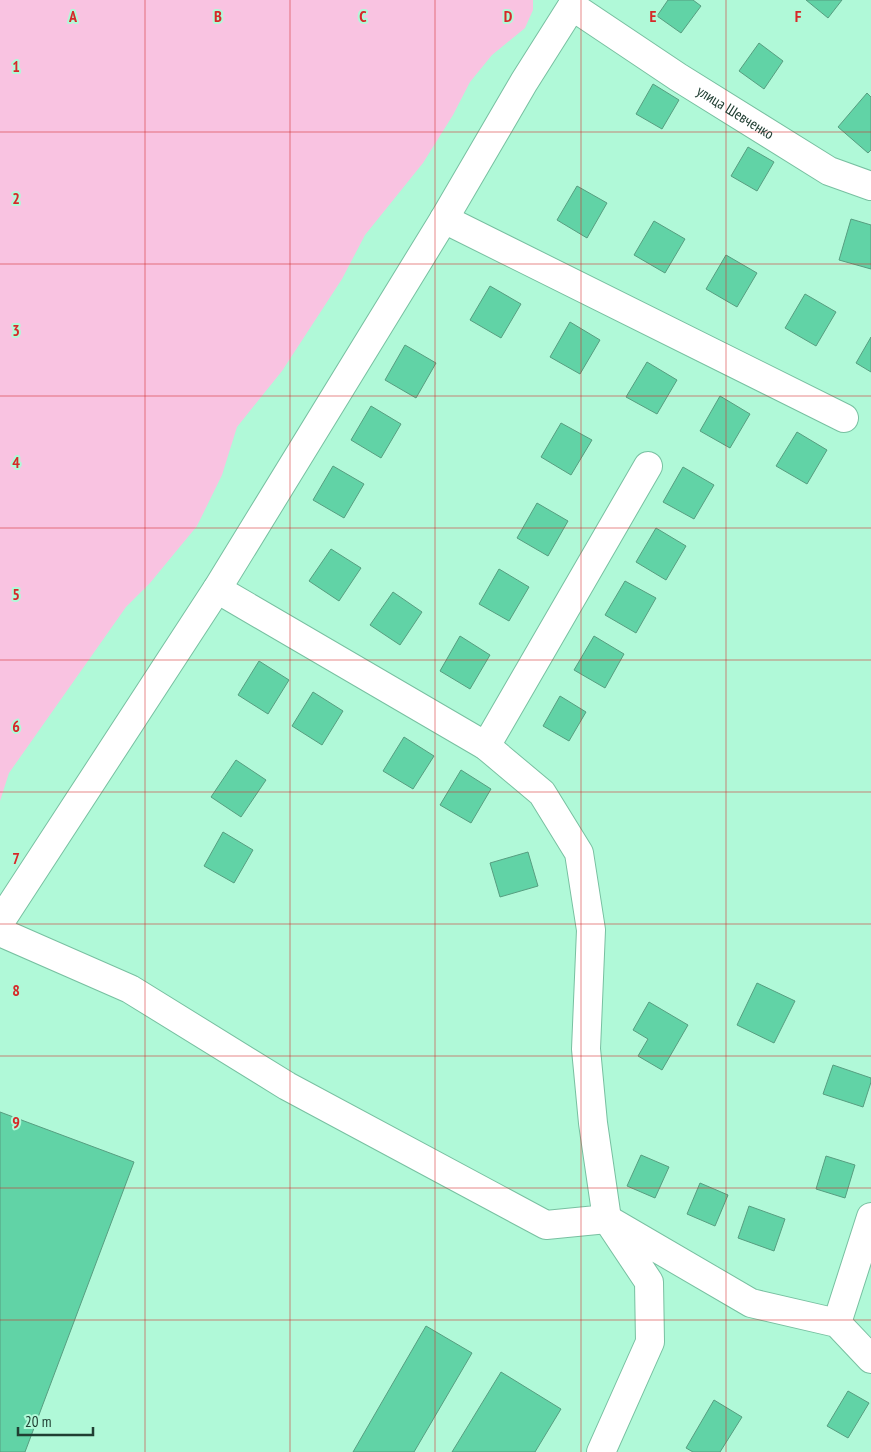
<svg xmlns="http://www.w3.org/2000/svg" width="871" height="1452" font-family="'PT Sans Narrow',sans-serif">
  <rect width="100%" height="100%" fill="#b0f9d8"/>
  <path fill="#f9c3e1" d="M0,0H533V10L525,28L492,55L470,82L453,115L423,163L365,235L342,279L282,371L237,427L222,475L197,526L150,583L126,607L9,773L0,801Z"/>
  <path fill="#61d3a6" stroke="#579e80" d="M668,0H693L701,6L681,33L657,16Z
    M806,0H842L828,18Z
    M759,43L783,61L764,89L739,71Z
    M653,84L679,100L662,129L636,114Z
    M867,93L871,97V150L868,153L838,127Z
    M748,147L774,162L757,191L731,176Z
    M577,186L607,203L587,238L557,220Z
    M851,219L871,225V269L839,260Z
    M654,221L685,239L665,273L634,255Z
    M726,255L757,273L737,307L706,289Z
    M490,286L521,304L501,338L470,320Z
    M805,294L836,312L816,346L785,328Z
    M570,322L600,340L580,374L550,357Z
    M871,337V372L856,363Z
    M405,345L436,363L416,398L385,380Z
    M647,362L677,380L657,414L626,397Z
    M720,396L750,414L730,448L700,431Z
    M371,406L401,424L381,458L351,440Z
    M561,423L592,440L571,475L541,457Z
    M797,432L827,450L807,484L776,466Z
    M333,466L364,484L344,518L313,500Z
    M683,467L714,485L694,519L663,502Z
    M537,503L568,521L548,556L517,538Z
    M656,528L686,546L666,580L636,562Z
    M331,549L361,568L339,601L309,581Z
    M499,569L529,587L509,621L479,604Z
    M625,581L656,598L636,633L605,615Z
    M393,592L422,612L400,645L370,625Z
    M460,636L490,655L470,689L440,671Z
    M594,636L624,654L605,688L574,670Z
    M259,661L289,680L268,714L238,695Z
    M313,692L343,711L322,745L292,726Z
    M560,696L586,712L569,741L543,726Z
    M404,737L434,756L413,789L383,771Z
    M236,760L266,780L241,817L211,797Z
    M461,770L491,789L471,823L440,805Z
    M223,832L253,850L234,883L204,866Z
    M528,852L538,886L500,897L490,863Z
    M757,983L795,1001L774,1043L737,1025Z
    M649,1002L688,1025L662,1070L638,1056L648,1039L633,1030Z
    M833,1065L871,1078V1082L863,1107L823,1094Z
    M0,1112L134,1162L25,1452H0Z
    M641,1155L669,1167L655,1198L627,1186Z
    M826,1156L855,1165L845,1198L816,1189Z
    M700,1183L728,1195L715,1226L687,1214Z
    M749,1206L785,1219L774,1251L738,1238Z
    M426,1326L472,1353L414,1452H353Z
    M501,1372L561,1409L535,1452H452Z
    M848,1391L869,1403L848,1438L827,1426Z
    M714,1400L742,1417L720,1452H693L686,1448Z"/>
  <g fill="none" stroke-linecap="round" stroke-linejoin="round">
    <g stroke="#78c0a1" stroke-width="30">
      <g id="minor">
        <path id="s1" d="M572,6L678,77L829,171L871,186"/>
        <path d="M444,219L844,418"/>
        <path d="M486,746L648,466"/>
        <path d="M0,922L217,589L444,219L524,82L572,6L574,0"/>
        <path d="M0,932L130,989L287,1086L546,1225L607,1219L593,1123L586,1049L591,930L579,853L542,793L486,746L217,589"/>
        <path d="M837,1323L871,1217"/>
        <path d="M601,1452L650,1342L649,1282L607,1219L751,1303L837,1323L871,1359"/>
      </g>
    </g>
    <use href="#minor" stroke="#fff" stroke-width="28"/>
  </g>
  <path fill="none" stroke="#d62828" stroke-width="1" stroke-opacity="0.55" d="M145,0V1452M290,0V1452M435,0V1452M581,0V1452M726,0V1452M0,132H871M0,264H871M0,396H871M0,528H871M0,660H871M0,792H871M0,924H871M0,1056H871M0,1188H871M0,1320H871"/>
  <g text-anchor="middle" stroke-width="4" stroke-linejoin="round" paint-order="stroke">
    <g font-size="15" fill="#203e32" stroke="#b0f9d8">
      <text dy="5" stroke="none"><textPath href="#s1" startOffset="195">улица Шевченко</textPath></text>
    </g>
  </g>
  <g font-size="16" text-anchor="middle" font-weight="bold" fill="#d62828" stroke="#b0f9d8" stroke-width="4" stroke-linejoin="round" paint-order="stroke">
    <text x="73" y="22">A</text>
    <text x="218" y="22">B</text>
    <text x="363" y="22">C</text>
    <text x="508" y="22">D</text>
    <text x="653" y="22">E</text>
    <text x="798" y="22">F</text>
    <text x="16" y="72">1</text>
    <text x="16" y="204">2</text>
    <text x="16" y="336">3</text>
    <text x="16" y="468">4</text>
    <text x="16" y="600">5</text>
    <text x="16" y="732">6</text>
    <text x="16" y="864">7</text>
    <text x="16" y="996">8</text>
    <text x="16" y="1128">9</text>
  </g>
  <path d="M18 1427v8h75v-8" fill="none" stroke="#203e32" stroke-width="2.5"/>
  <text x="25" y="1427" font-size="15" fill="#203e32" stroke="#b0f9d8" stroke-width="4" paint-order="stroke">20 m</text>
</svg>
